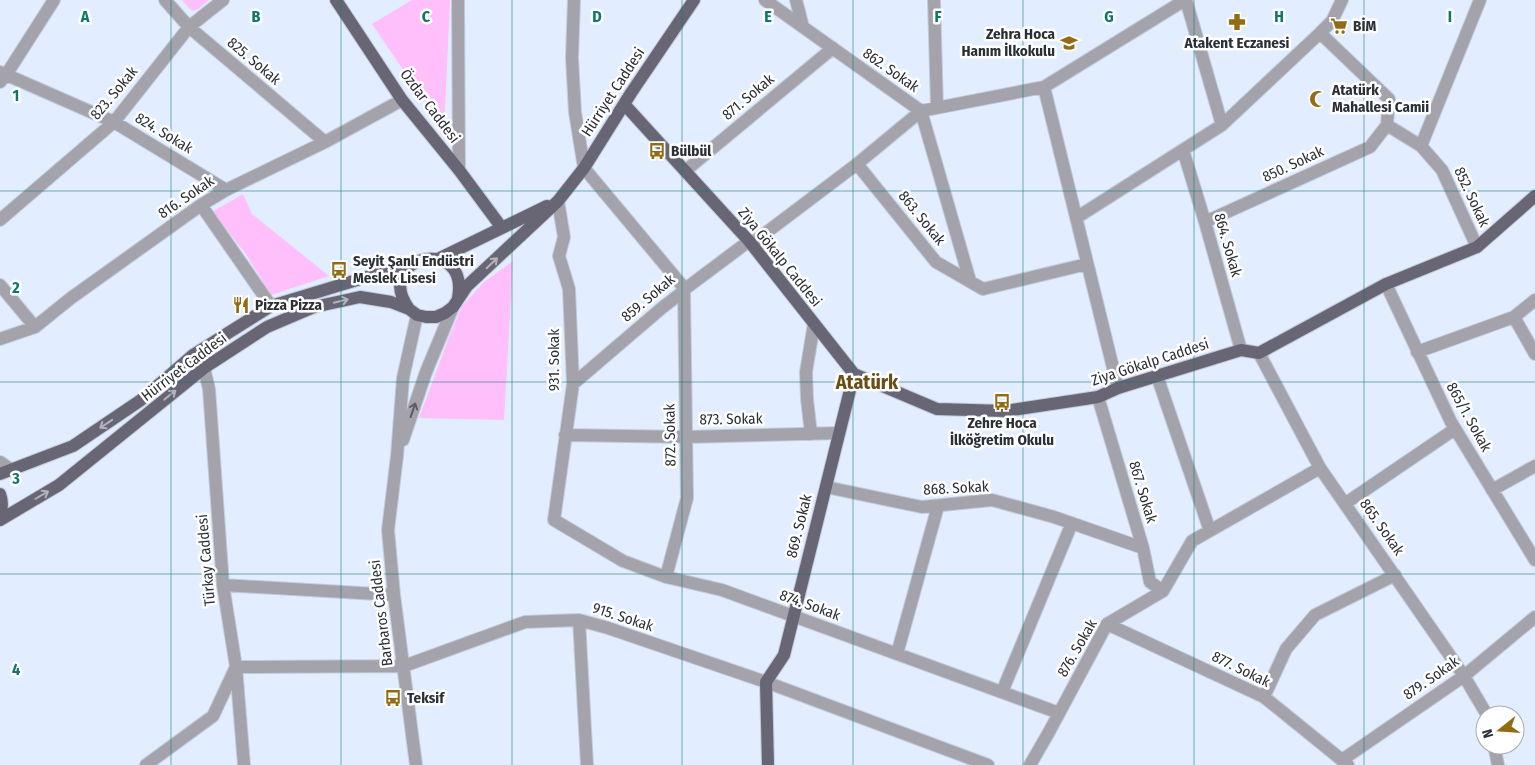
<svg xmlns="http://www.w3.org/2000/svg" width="1535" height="765" font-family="'Fira Sans Condensed',sans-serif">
  <rect width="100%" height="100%" fill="#e2edff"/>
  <path fill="#ffbffb" d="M182,0H209L198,9L192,11Z
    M412,0H450L444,130L372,24Z
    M243,194L252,214L329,276L271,295L246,254L212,212Z
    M513,261L504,420L419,418L449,337L462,306L484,282Z"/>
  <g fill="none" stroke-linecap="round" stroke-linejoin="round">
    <g stroke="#c1cbdb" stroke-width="14">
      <path id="minor" d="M165,0L189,27L325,142
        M458,0L459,170
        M574,0L572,58L575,112L584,168L685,289
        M765,0L921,111L1044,87L1118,388
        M796,0L803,27
        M934,0L937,108
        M1186,0L1222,125
        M1342,0L1332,21L1320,33L1389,99L1387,125L1421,146L1442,170L1477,247
        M0,72L114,122L226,190
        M0,82L6,75L54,0
        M1044,87L1185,0
        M921,111L970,281
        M1421,146L1480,0
        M1183,150L1205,222L1241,350
        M857,164L936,262L983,289L1087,264
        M685,171L833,48
        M558,201L564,237L559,256L569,289L573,384L554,520L623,561L666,577L722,590L1059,713
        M201,205L271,306
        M1076,218L1222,125L1320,33
        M0,220L114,122L189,27L223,0
        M1205,222L1370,147L1387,125
        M751,244L857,164L921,111
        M1386,284L1451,422L1535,560
        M0,285L35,327
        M1514,317L1535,354
        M0,339L35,327L71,298L201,205L226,190L325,142L402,100
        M1417,352L1514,317L1535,300
        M1259,353L1320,468L1464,676L1487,715
        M193,355L204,368L209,389L223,585L236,667L244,765
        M1157,376L1210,531
        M573,384L663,307L684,291L685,289L749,241
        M1098,397L1143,548L1150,582L1163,591
        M811,434L807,399L806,372L814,324
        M565,435L686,437L839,433
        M403,440L426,372L453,307
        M0,462L10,469
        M826,487L922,507L992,500L1054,517L1143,548
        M1492,490L1535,466
        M1346,503L1455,429
        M666,577L687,498L684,291
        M223,585L394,595
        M579,620L587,765
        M1107,624L1264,697L1348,765
        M897,654L938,506
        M236,667L404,666L525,622L579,620L608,628L766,682L988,765
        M1002,692L1072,523
        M1264,697L1286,649L1315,615L1395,575
        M1494,745L1498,765
        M1342,760L1464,676L1535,617
        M146,765L213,716L235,669
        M416,765L394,595L388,530L397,456L403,378L417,315
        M1030,765L1049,732L1107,624L1163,591L1192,541L1320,468"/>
    </g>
    <g stroke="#c1cbdb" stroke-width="14">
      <path id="major" d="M336,0L402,100L459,170L502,228
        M624,104L749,241L854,374L937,409L1005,411L1098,397L1118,388L1241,350L1259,353L1386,284L1477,247L1535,196
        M438,259L547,206
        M409,309C371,256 470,234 458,298
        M0,474L73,446L141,400L193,355L271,306L390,270L408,268
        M0,494C3,502 2,507 0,515
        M0,520L59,485L204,368L267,327L314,307L360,297L391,302L409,309L417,315L426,317H436L445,313L453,307L467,286L558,201L584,168L631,93L694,0
        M768,765L766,682L784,655L854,374"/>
    </g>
    <use href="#minor" stroke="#a4a3ab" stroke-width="12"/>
    <use href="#major" stroke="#686674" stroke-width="12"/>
  </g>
  <defs><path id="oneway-shaft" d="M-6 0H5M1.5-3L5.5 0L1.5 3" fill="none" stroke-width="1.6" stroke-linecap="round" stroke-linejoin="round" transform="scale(1.25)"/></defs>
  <g stroke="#b4b2ba">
    <use href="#oneway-shaft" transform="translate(492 263) rotate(-44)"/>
    <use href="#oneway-shaft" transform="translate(341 301) rotate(-13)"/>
    <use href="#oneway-shaft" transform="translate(170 395) rotate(-39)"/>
    <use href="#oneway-shaft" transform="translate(106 424) rotate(146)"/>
    <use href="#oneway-shaft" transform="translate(42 495) rotate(-30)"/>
  </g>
  <use stroke="#5b5d65" href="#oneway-shaft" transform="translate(413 410) rotate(-71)"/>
  <path fill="none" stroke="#0f766e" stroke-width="1" stroke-opacity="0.55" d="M171,0V765M341,0V765M512,0V765M682,0V765M853,0V765M1023,0V765M1194,0V765M1364,0V765M0,191H1535M0,382H1535M0,574H1535"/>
  <defs>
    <g id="pharmacy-bare" transform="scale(1.35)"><path d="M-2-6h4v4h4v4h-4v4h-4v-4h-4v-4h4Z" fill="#916c13" stroke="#fff" stroke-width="2.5" paint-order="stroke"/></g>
    <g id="supermarket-bare" transform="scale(1.35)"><path d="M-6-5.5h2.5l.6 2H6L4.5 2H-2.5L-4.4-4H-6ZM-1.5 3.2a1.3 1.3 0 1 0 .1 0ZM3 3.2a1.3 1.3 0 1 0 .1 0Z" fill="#916c13" stroke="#fff" stroke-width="2.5" paint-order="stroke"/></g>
    <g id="school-bare" transform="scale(1.35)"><path d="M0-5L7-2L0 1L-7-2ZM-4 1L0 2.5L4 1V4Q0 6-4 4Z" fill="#916c13" stroke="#fff" stroke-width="2.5" paint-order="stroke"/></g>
    <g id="mosque-bare" transform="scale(1.35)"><path d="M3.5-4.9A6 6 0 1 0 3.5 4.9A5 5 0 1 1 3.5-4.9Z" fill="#916c13" stroke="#fff" stroke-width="2.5" paint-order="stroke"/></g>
    <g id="bus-bare" transform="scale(1.35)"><path d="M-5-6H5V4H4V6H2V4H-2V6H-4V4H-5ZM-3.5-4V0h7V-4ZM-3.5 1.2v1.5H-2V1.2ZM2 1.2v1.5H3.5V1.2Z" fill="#916c13" stroke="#fff" stroke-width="2.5" paint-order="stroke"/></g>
    <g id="restaurant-bare" transform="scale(1.35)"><path d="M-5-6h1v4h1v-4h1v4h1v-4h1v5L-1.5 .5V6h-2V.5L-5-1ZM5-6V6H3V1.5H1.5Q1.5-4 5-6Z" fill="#916c13" stroke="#fff" stroke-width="2.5" paint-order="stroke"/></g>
  </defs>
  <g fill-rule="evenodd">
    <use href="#pharmacy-bare" x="1237" y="22"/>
    <use href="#supermarket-bare" x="1339" y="26"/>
    <use href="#school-bare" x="1069" y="43"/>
    <use href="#mosque-bare" x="1318" y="99"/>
    <use href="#bus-bare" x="657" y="151"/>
    <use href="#bus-bare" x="339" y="270"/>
    <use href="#restaurant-bare" x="241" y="305"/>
    <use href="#bus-bare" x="1002" y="402"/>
    <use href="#bus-bare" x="393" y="698"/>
  </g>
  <g text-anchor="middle" stroke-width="5" stroke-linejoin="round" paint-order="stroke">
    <g font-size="15" font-weight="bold" fill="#2b2f36" stroke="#fff" text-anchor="start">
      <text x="1353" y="31">BİM</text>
      <text x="1055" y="39" text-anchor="end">Zehra Hoca<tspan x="1055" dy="17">Hanım İlkokulu</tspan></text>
      <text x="1237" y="48" text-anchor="middle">Atakent Eczanesi</text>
      <text x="1332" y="95">Atatürk<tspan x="1332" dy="17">Mahallesi Camii</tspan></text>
      <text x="671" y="156">Bülbül</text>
      <text x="353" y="266">Seyit Şanlı Endüstri<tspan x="353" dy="17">Meslek Lisesi</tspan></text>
      <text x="255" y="310">Pizza Pizza</text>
      <text x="1002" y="428" text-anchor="middle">Zehre Hoca<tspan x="1002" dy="17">İlköğretim Okulu</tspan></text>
      <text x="407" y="703">Teksif</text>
    </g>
    <g font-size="15" fill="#2b2f36" stroke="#fff">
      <text transform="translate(254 61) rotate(40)" y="5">825. Sokak</text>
      <text transform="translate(891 70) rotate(35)" y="5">862. Sokak</text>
      <text transform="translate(613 92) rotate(-57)" y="5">Hürriyet Caddesi</text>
      <text transform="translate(114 93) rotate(-50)" y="5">823. Sokak</text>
      <text transform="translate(748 97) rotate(-40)" y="5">871. Sokak</text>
      <text transform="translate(430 106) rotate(53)" y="5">Özdar Caddesi</text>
      <text transform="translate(164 133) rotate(31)" y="5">824. Sokak</text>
      <text transform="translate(1293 164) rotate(-25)" y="5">850. Sokak</text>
      <text transform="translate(186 197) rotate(-34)" y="5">816. Sokak</text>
      <text transform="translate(1472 197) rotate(65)" y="5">852. Sokak</text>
      <text transform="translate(922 218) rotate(51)" y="5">863. Sokak</text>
      <text transform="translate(1228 245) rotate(74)" y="5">864. Sokak</text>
      <text transform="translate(780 257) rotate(51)" y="5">Ziya Gökalp Caddesi</text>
      <text transform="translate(648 298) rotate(-40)" y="5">859. Sokak</text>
      <text transform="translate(554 360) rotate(-90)" y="5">931. Sokak</text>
      <text transform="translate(1150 362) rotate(-18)" y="5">Ziya Gökalp Caddesi</text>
      <text transform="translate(184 367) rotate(-37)" y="5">Hürriyet Caddesi</text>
      <text transform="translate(1469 417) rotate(61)" y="5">865/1. Sokak</text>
      <text transform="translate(731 419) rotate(-1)" y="5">873. Sokak</text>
      <text transform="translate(670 435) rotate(-91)" y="5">872. Sokak</text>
      <text transform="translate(956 488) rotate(-3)" y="5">868. Sokak</text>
      <text transform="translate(1143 492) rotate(73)" y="5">867. Sokak</text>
      <text transform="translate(799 526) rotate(-76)" y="5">869. Sokak</text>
      <text transform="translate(1382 527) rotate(55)" y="5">865. Sokak</text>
      <text transform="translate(206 560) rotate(-95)" y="5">Türkay Caddesi</text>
      <text transform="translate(810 605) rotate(20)" y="5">874. Sokak</text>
      <text transform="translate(381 613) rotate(-97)" y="5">Barbaros Caddesi</text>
      <text transform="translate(623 617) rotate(18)" y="5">915. Sokak</text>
      <text transform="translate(1077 648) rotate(-60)" y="5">876. Sokak</text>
      <text transform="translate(1241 669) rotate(26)" y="5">877. Sokak</text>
      <text transform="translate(1431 678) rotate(-35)" y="5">879. Sokak</text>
    </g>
    <g font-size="20" font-weight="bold" fill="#694f16" stroke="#fff">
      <text x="867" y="389">Atatürk</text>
    </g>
  </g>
  <g font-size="16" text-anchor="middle" font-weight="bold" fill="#0f766e" stroke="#fff" stroke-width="5" stroke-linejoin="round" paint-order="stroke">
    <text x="85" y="22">A</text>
    <text x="256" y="22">B</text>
    <text x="426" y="22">C</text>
    <text x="597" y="22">D</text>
    <text x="768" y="22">E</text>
    <text x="938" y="22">F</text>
    <text x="1109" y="22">G</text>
    <text x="1279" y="22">H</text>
    <text x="1450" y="22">I</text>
    <text x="16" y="101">1</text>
    <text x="16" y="293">2</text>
    <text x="16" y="484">3</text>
    <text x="16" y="675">4</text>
  </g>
  <g transform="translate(1500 730) rotate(253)"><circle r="24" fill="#ffffff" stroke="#aaacaf"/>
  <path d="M0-4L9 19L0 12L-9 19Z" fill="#916c13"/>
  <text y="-8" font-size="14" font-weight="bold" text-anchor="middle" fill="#2b2f36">N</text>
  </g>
</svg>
